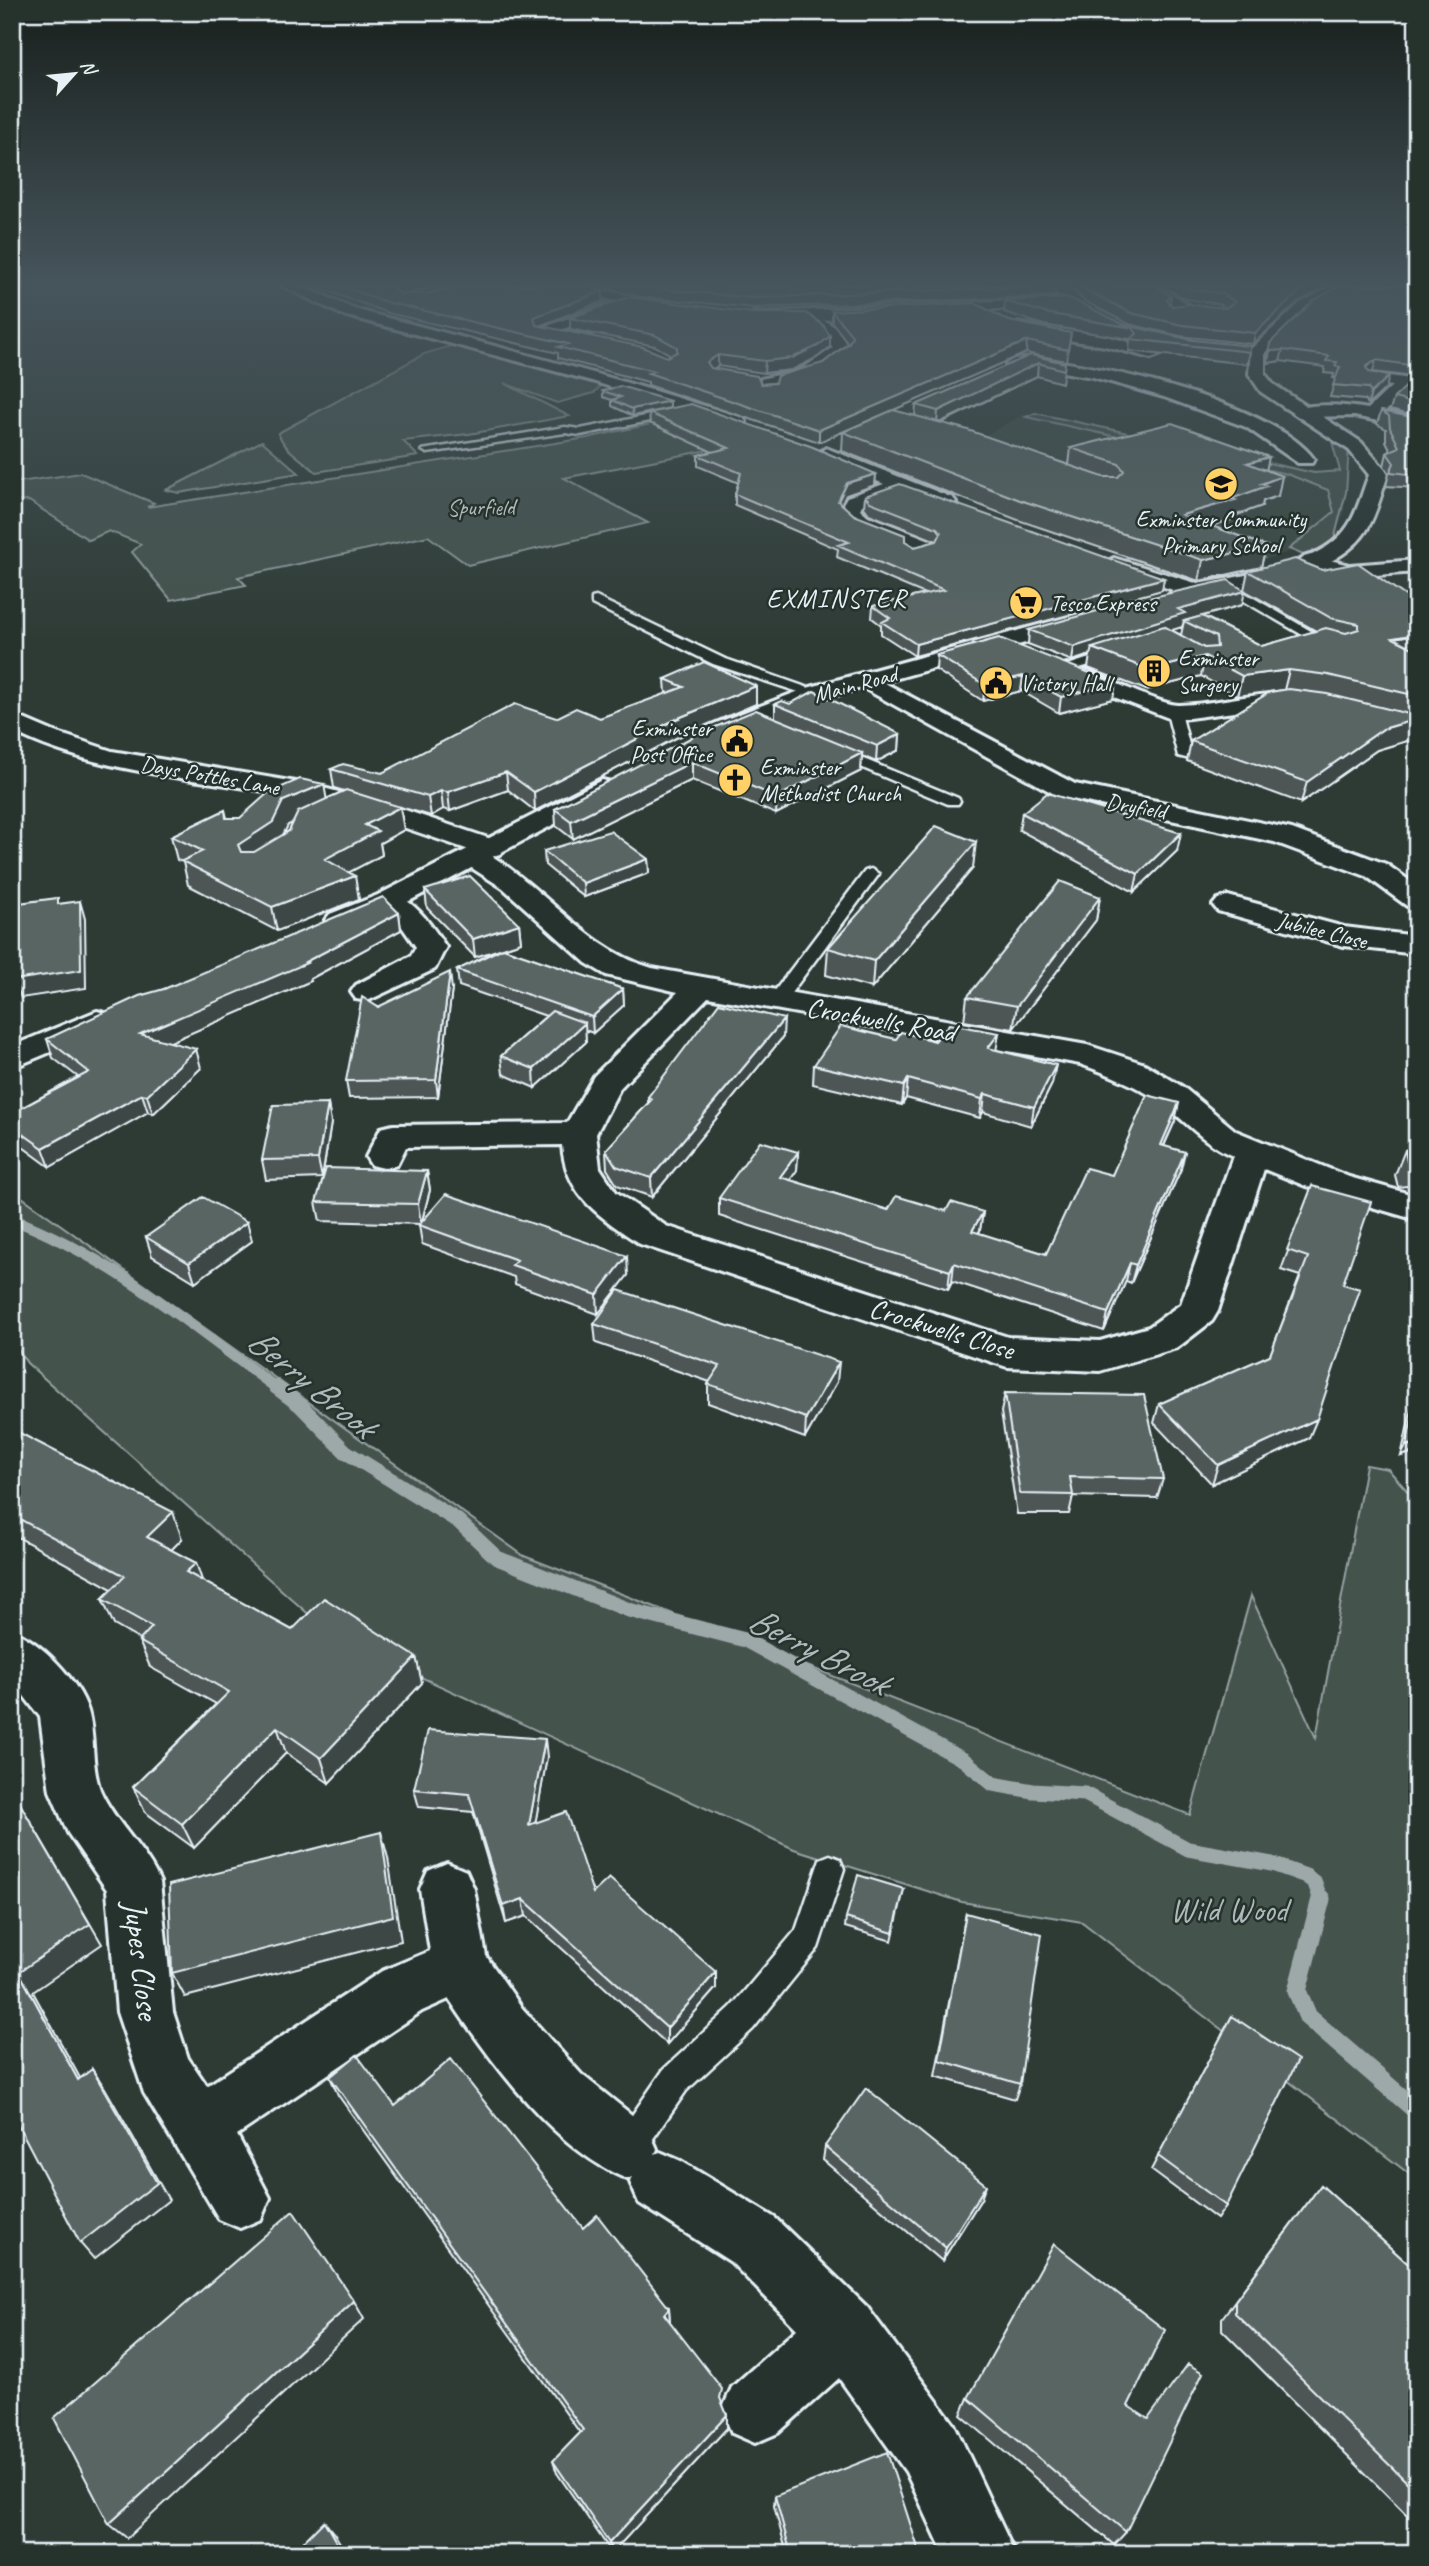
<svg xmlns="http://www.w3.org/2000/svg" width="1429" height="2566" font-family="Caveat,sans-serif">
  <rect width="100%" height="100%" fill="#2e3b35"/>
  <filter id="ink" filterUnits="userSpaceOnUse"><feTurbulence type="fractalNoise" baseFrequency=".0143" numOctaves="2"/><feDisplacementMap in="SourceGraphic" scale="14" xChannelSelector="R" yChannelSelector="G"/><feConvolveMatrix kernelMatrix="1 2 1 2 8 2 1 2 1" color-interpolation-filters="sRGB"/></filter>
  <g filter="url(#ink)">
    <path fill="#3b4843" d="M1024,414L1349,477L1344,512L1340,524L1301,548L1264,560L977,440Z"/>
    <path fill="#45524e" stroke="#96a2a3" stroke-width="2" d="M454,345L602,384L594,393L557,403L504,383L569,416L469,434L403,441L418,456L316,472C301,458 286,452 278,433L424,354Z
      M1035,413L1314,473L1340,471L1332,442L1349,446L1346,492L1333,544L1303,555L1289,549L1334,512L1328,490L1287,474L1026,417Z
      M687,416L760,440L564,478L648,523L468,565L428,536L238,577L246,585L171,600L132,552L141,544L109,531L89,540L29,501L12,502V483L81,473L154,503L147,507L587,438Z
      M262,441L299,473L179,493L166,490Z
      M12,1190L524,1556L1190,1815L1251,1596L1316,1738L1366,1465L1388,1469L1417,1502V2180L1082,1922L962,1902L794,1849L334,1637L27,1363L12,1340Z"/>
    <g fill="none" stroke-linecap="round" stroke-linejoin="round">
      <path stroke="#9da8a9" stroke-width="11" d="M12,1219C111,1257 193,1327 278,1389"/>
      <path stroke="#9da8a9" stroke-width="15" d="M276,1387L300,1405L346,1452L458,1521L497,1558L629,1610L745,1640L964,1760L993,1784L1033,1791L1085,1794L1188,1849L1272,1864L1306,1876L1315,1883L1321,1901"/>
      <path stroke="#9da8a9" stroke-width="19" d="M1321,1899L1297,1991L1308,2017L1417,2111"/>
      <g stroke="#e8f1f8" stroke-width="5">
        <path id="service" d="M676,410L679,415L580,435L565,433L427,453L422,450L565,427L580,429Z
          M1218,582H1226L1335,645L1325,648L1218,586Z
          M596,597L723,658L823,693L811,696L713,664L592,604V598Z
          M1117,649L1123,653L1121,656L1062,673L1056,669Z
          M1174,709L1181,713L1192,756L1190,759L1178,756L1167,713Z
          M837,748L958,798L960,801L958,804H948L832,755V749Z
          M871,869L879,874L783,1004H771L768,1000L771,996L865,871Z
          M830,1855L840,1859L844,1869L818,1948L753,2029L686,2091L639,2159L628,2164L617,2159L612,2148L617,2137L664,2069L731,2007L796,1930L820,1859Z"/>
      </g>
      <g stroke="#e8f1f8" stroke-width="6">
        <path id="minor" d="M280,285C311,284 335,304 365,312C492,345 618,378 743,418L746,422L743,426H731L592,381L343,315Z
          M553,285H580L671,304L678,308L671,312L626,303L624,307L560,330L591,336V342L585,344L537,334L534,331L615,301Z
          M1141,285H1158L1192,307L1180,314H1170L1168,311L1173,306Z
          M1058,298L1063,299V305L824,320L836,328L849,349L847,352L822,372L775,386L773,393L767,394L759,389L761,379L802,369L833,348C805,298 773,337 750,316L753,313Z
          M1018,323L1106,336L1151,348L1167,344L1175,349L1151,358L1105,346L1013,331L1010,328Z
          M1032,358C1100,365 1273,403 1314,459L1312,463H1298L1246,427L1164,397L1093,377L1032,367L1014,369L1006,364L1014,359Z
          M1374,374L1411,379V387L1385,412L1417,419V429L1354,416L1304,417L1295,412C1305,401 1353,406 1368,409L1392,386L1368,383L1366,379Z
          M826,448L953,498L956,502L946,508L901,491L862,505L860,509L868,516L935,542L938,546C932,555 917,557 908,554L905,550L908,545C886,537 854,530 839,510L847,497L884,484L820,458L817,454Z
          M1311,555L1349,565L1417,560V572L1349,577L1304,565L1301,561L1304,557Z
          M1114,558L1202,585L1205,590L1194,597L1107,568L1103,564Z
          M1067,664C1094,671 1158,705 1179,705C1225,704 1269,686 1315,697L1318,702L1315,707H1272L1174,720L1059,676L1055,671L1059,666Z
          M866,673L1075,784L1292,829L1386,864L1417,886V909L1407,906L1366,876L1274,842L1058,796L858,685L854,680L858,675Z
          M12,714L52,731L112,751L308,784L396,807L500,842L504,848L500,854L492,856C547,891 588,950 652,968L1087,1045L1145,1064L1183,1087L1236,1131L1349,1177L1417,1196V1220L1323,1193L1264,1169L1218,1311L1212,1321L1177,1348L1100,1371L1007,1367L640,1244C601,1217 566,1197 562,1145L406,1147L397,1165L384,1168L371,1165L366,1157L381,1128L393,1125L567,1123L594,1076L678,992L606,975L586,963L503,888L464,863L460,857L469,850C407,828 345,806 280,794C190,777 96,773 12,731ZM708,997L1080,1064C1108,1074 1134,1084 1159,1101C1185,1120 1203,1143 1233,1156L1181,1304L1149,1327L1100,1341L1008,1337L666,1226L616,1192L600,1168L596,1134L620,1088Z
          M388,892C415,899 431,925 446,947L435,969L367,1001L356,999L351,992L356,985L411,956L416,947L400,924L373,901L378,895Z
          M1228,896L1344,927L1417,936V954L1344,946L1218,911L1213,905L1218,899Z
          M12,1631C41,1641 79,1681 88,1711C96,1738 90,1772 103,1796C119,1827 146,1850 160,1882L173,2012L188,2058L207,2086L382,1971L430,1951L420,1889L428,1871L447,1863L466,1871L474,1889L486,1956L522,2008L581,2074L648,2128L657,2149L655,2154L660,2152L681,2161L775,2218L867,2307L954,2424L1015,2554H944L906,2472L839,2378L778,2433L755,2443L732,2433L722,2410L732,2387L797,2329L731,2262L639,2203L630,2182L632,2177L627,2179C554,2149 492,2063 449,1999L422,2011L237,2135L270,2198L261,2219L240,2228L219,2219L144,2093L117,2012L107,1890L68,1833L50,1791L40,1717L12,1680Z"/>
      </g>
      <g stroke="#e8f1f8" stroke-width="6">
        <path id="tertiary" d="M1334,285H1351L1309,310L1265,353V374L1273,384L1361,442L1386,471L1388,475C1381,493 1377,514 1366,531C1333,581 1235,588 1181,601L1173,599L1170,594L1173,589C1223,577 1319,571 1348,526C1358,511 1362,492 1369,475L1349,450L1261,392L1249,374L1251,349L1299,304Z
          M1079,614L1090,621L1087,626L825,698L724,737H706L702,732L706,727L807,688Z
          M602,780L611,782L615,788L611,794L398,907L350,926L340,929L330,926L325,920L330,914L378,895Z
          M97,1011L108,1014L113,1021L108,1028L12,1068V1046Z"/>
      </g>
      <use href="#service" fill="#26332d" fill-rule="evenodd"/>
      <use href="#minor" fill="#26332d" fill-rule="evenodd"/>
      <use href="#tertiary" fill="#26332d" fill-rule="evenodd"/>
    </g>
    <path fill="#4d5755" stroke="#e8f1f8" stroke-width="2" fill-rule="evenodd" d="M311,285H446L405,294L603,291V301L539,326L667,357L671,355L655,346L570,329V318L830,347L818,357L792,370L764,373L718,366L715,369L761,384L775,383L823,363L848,343L832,322V311L1009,321L1071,333L1066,361L1026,353L819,442L648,385V382L558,358V353L388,313Z
      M589,285H1056L1055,296L754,308L641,297Z
      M1067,285H1155L1171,296L1170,303L1172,306L1224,308L1219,304L1187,299L1159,285H1329L1298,302L1253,344L1180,336L1129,324L1084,301Z
      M1417,285V417L1390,410L1394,398L1413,380V377L1373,372L1371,373L1386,388L1368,405L1365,400L1330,397L1336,378H1333L1334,374L1324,373L1325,367L1280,361L1268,363V354L1270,343Z
      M1005,301L1125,325L1250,352L1247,364L1129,351L1130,339L1044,325L1004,312Z
      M1031,355L1065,363L1062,383L1037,376L941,423L1069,465L1071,448L1266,470L1278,496L1263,501L1262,506L1231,517V520L1211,526L1266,546L1261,567L1199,581L1018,520L842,451L843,432L915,416L916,405Z
      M603,391L670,401V408L633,416L612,406V400L603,397Z
      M1381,411L1417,418V488L1386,486L1389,474L1384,466L1387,453L1391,451L1386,441V429L1377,424Z
      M649,413L876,474L875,485L846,495L841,504L854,515L915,547L937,541L869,514L864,507L865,496L1164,578L1162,590L915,656L881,634V625L872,618L873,606L925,594L837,557L838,549L735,505V494L739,483L698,466V455L713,452L650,423Z
      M1248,571L1417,604V738L1377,750L1301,803L1187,761L1191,741L1270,692L1237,696L1201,676L1146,690L1088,668L1090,655L1072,661L1028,644L1029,630L1242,605L1203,616L1262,646L1316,631L1244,590ZM1197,617L1184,621L1181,635L1171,630L1182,627L1184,621Z
      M999,638L1113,699L1059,713L1021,691L983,701L936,670L937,655Z
      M665,679L756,704L676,738L535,811L508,790L450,811L443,809L431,816L400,807L404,830L380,843L382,855L349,872L359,899L277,931L188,885L183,862L177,860L171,836L225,810L227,818H240L326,799L344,791L334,788L331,769L382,773L556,718H600L666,694ZM293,822L289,831L283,834L288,825Z
      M775,704H790L900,734L899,750L876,762L862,756L861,771L776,814L692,780L573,839L556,826L555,809L775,718Z
      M1022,813L1177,851L1134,892L1019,830Z
      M544,851L648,859L649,873L584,897L545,865Z
      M973,868L872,988L826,975L828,948Z
      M425,890L519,924L521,942L503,948L623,989L624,1005L593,1033L585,1030L586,1042L535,1088L503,1074L501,1056L546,1016L459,986L457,970L500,949L475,957L427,908Z
      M1100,897L1096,920L1013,1029L964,1021L967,997Z
      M399,913L401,930L310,979L311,981L169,1042L201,1068L153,1114L148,1112L50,1167L12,1139V1113L78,1077L53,1058L47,1039L164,989Z
      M452,989L438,1097L349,1098L346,1081L378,1007Z
      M783,1037L652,1197L617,1185L607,1169L606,1150L648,1103V1097Z
      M896,1039L935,1041L997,1050L1052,1084L1031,1126L983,1112L980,1118L906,1098L902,1105L813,1084L814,1065Z
      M328,1104L331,1123L322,1178L266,1180L262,1160Z
      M1175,1121L1164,1146L1181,1169L1131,1283L1126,1281L1104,1331L952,1281L948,1289L719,1216V1198L798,1152L797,1170L790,1180L888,1210L983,1212L980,1230L979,1233L1046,1254L1112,1175Z
      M1417,1146V1185L1398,1187L1395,1175L1405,1150Z
      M427,1171L430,1190L422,1221L628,1275L598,1314L515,1284L514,1277L422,1244L419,1225L420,1224L320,1221L316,1202Z
      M1312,1186L1343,1284L1309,1438L1212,1484L1154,1423L1159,1404L1270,1355L1300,1276L1281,1270Z
      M247,1222L252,1241L195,1282L152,1256L146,1237Z
      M594,1324L837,1382L805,1438L708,1403V1384L710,1382L596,1343Z
      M1417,1383V1451L1401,1456Z
      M1005,1393L1163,1479L1157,1498L1073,1496L1069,1514H1017L1001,1412Z
      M12,1429L182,1539L171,1550L196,1563L202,1581L292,1630L416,1657L422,1683L329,1783L286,1753L194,1848L145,1812L133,1787L216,1704L150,1667L139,1641L140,1640L114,1625L102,1599L112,1589L12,1534Z
      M547,1757L535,1823L593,1893L716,1972V1988L667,2044L526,1916L506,1923L473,1812L419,1807L414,1789Z
      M904,1889L892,1941L845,1927L846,1918Z
      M966,1913L1020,2084L1015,2099L935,2076Z
      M1232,2016L1226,2206L1217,2219L1151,2170Z
      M330,2077L395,2106L583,2228L669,2308L670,2322L722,2403L727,2415V2428L612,2553L557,2473L553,2461L580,2433L338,2095Z
      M825,2146L981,2199L942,2261L823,2160Z
      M1321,2185L1417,2272V2525L1222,2330V2318Z
      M968,2398L1128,2406L1126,2532L1114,2545L961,2415Z
      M775,2496L920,2554H787L774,2506Z"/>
    <path fill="#3e4745" stroke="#e8f1f8" stroke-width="2" d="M399,285H445L401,295L394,289Z
      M1312,285H1329L1298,302L1253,344L1255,333L1300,291Z
      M603,291V301L534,328V317Z
      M830,336V347L818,357L792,370L764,373L765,361Z
      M1027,341L1026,353L819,442V430Z
      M1283,350L1280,361L1268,363L1270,351Z
      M718,355V366L707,373V362Z
      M1376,360L1373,372L1363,378L1366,367Z
      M1038,363L1037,376L937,424L938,411Z
      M1389,376L1386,388L1368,405L1371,393Z
      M670,401V408L633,416L632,409Z
      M1269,457L1265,476L1247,463Z
      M876,474L875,485L846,495L837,512L838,501L847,483Z
      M1282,476L1278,496L1263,501L1262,506L1231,517V520L1178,535L1182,515L1231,499L1261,484Z
      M1266,546L1261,567L1199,581L1203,560Z
      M1164,578L1162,590L915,656L916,644Z
      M1245,591L1242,605L1184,621L1182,627L1102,652L1092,648L1090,655L1072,661L1074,647L1178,609Z
      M1417,634V653L1393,638Z
      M1205,656L1201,676L1146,690L1150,670Z
      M1289,670L1284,690L1237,696L1242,676Z
      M1023,676L1021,691L983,701L985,685Z
      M1116,683L1113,699L1059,713L1061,697Z
      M756,686V704L676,738L535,811L534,792L676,719Z
      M1417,719V738L1377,750L1301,803L1307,782L1383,729Z
      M900,734L899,750L876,762L877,746Z
      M862,753L861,771L776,814L777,797Z
      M692,762V780L573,839L571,821Z
      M506,772L508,790L450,811L448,792Z
      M324,784L328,807L288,825L278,845L244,869L238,845L283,801Z
      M441,791L443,809L431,816L428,797Z
      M400,807L404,830L380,843L382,855L329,883L325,859L365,825Z
      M1181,833L1177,851L1134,892L1138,874Z
      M976,842L973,868L872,988L874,961Z
      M648,859L649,873L584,897L583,883Z
      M355,876L359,899L277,931L272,907Z
      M1100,897L1096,920L1013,1029L1017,1006Z
      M80,901L85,919L86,988L21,998L14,980Z
      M399,913L401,930L310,979L311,981L145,1053L140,1034L305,962Z
      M519,924L521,942L475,957L473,939Z
      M450,972L452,989L438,1097L436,1080Z
      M623,989L624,1005L593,1033L592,1017Z
      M784,1019L783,1037L652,1197L651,1178Z
      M585,1023L586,1042L535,1088L534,1069Z
      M999,1033L996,1052L988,1048Z
      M196,1049L201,1068L153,1114L147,1095Z
      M1056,1065L1052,1084L1031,1126L1034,1107Z
      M908,1079L906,1098L902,1105L904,1086Z
      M142,1094L148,1112L50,1167L43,1148Z
      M985,1094L983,1112L980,1118L982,1099Z
      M1179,1103L1175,1121L1156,1163L1161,1145Z
      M328,1104L331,1123L322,1178L318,1159Z
      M798,1152L797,1170L780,1195V1177Z
      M1185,1152L1181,1169L1131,1283L1136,1265Z
      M427,1171L430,1190L421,1224L418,1204Z
      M983,1212L980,1230L970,1249L972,1231Z
      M247,1222L252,1241L195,1282L189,1263Z
      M627,1256L628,1275L598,1314L597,1295Z
      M954,1263L952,1281L948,1289L950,1271Z
      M1130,1263L1126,1281L1104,1331L1108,1313Z
      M839,1362L837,1382L805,1438L806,1418Z
      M1317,1419L1309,1438L1212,1484L1218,1465Z
      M1417,1443V1451L1401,1456L1406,1446Z
      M173,1512L182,1539L157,1564L147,1537Z
      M196,1563L205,1589L186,1572Z
      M416,1657L422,1683L329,1783L321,1758Z
      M277,1727L286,1753L194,1848L182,1824Z
      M12,1738L17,1747L12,1750Z
      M545,1739L547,1757L532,1842L529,1825Z
      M12,1790L102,1944L33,1992L91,2098L78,2080L19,1972Z
      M381,1832L388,1858L401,1941L185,1997L172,1973Z
      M523,1899L526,1916L506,1923L503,1906Z
      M716,1972V1988L667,2044V2028Z
      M92,2069L105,2088L169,2200L94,2259L80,2243Z
      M986,2185L981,2199L942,2261L946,2248Z
      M354,2301L364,2319L127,2538L109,2524Z
      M669,2308L670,2323L664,2314Z
      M727,2415V2428L612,2553L609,2543Z
      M324,2521L335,2535L347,2554H343Z"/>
    <path fill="#596563" stroke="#e8f1f8" stroke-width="2" d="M338,285H399L394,289L402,294H425L463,285H581L603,291L534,317L536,325L643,347L667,357L677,352V347L655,335L570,318L628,297L754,313H806L823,325L830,336L818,346L792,358L765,361L718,355L707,362L711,368L757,376L761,384L775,383L777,376L823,363L849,343L852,336L832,311L975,303L1009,321L1071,333L1068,350L1027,341L819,430L648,373L654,371L558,347L568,344L386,302Z
      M633,285H1056L754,298L641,287Z
      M1080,285H1155L1171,296L1167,300L1172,306L1189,304L1225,308L1235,302L1221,293L1188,289L1181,285H1312L1300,291L1255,333L1182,325L1131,313L1086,290Z
      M1341,285H1417V404L1394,398L1416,377V366L1376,360L1366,367L1369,372L1389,376L1371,393L1368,388L1333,385L1340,367L1335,366L1337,362L1326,361L1329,356L1283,350L1270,351V343L1313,301Z
      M1070,298L1125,325L1193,340L1250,346V352L1130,339L1137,334L1133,328L1045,313L1005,301Z
      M1031,355L1065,363L1064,370L1038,363L938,411L916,405Z
      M620,386L670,401L632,409L612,400L621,397L603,391Z
      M691,404L813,447L876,474L847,483L838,501L854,515L905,535V541L915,547L937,541L941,533L937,528L870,502L865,496L900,484L1164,578L916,644L882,622L890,618L873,606L944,590L838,545L849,542L735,494L741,473L698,455L729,448L649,413Z
      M893,410L965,429L1103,477H1118L1124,471L1119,464L1071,448L1172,423L1269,457L1247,463L1282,476L1261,484L1267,486L1231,499L1235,500L1182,515L1266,546L1203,560L1020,500L843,432Z
      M1381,411L1417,418V475L1390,472L1394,463L1387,453L1399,447L1390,428L1389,416Z
      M1295,559L1322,570L1358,563L1417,604V634L1393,638L1417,650V696L1328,675L1289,670L1242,676L1205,656L1150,670L1092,648L1164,626L1204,648L1217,647L1216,637L1184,621L1202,616L1262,646L1326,628L1346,633L1359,629V624L1331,618L1248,571Z
      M1228,580L1245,591L1178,609L1185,613L1074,647L1029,630L1126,603Z
      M999,638L1116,683L1061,697L1023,676L985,685L937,655Z
      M704,662L756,686L676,719L534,792L506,772L448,792L441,791L428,797L331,769L343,764L382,773L515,704L556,718L576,708L600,718L684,687L665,679Z
      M1289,689L1327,694L1417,716V719L1383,729L1307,782L1191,741L1270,692Z
      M814,691L900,734L877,746L775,704L782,701L790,704Z
      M756,710L862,753L777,797L692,762L571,821L555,809L696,735Z
      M300,779L324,784L283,801L273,822L238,845L241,852H254L289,831L298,812L346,790L400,807L365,825L378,831L325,859L355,876L272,907L182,861L203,851L171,836L225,810L226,818H240L268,793Z
      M1047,793L1181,833L1138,874L1022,813Z
      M936,826L976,842L874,961L828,948Z
      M610,831L648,859L583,883L544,851Z
      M470,876L519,924L473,939L425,890Z
      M1060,881L1100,897L1017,1006L967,997Z
      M383,897L399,913L305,962L307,963L140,1034L196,1049L147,1095L142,1094L43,1148L12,1126V1113L89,1072L47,1039L139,996L164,989Z
      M58,898V904L80,901L81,970L14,980L19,903Z
      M503,948L623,989L592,1017L457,970Z
      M450,972L436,1080L346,1081L362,997L378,1007Z
      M719,1003L784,1019L651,1178L616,1166L606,1150L652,1099L648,1097Z
      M552,1011L585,1023L534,1069L501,1056Z
      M949,1024L999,1033L988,1048L1056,1065L1034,1107L985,1094L982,1099L908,1079L904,1086L814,1065L841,1026L896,1039L901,1032L935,1041Z
      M1147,1095L1179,1103L1161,1145L1185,1152L1136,1265L1130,1263L1108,1313L954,1263L950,1271L719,1198L760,1141L798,1152L780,1177L888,1210L896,1196L946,1211L951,1202L983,1212L972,1231L1046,1254L1086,1168L1112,1175Z
      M328,1104L318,1159L262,1160L273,1105Z
      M1417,1146V1161H1407L1405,1150Z
      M326,1168L427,1171L418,1204L316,1202Z
      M1312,1186L1371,1202L1343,1284L1360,1289L1317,1419L1218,1465L1159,1404L1270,1355L1308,1257L1287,1250Z
      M446,1194L627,1256L597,1295L512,1265L517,1260L419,1225Z
      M203,1197L247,1222L189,1263L146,1237Z
      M618,1290L839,1362L806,1418L708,1384L720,1366L594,1324Z
      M1005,1393L1144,1395L1163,1479L1070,1477L1073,1495L1020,1494Z
      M1417,1394V1443L1406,1446Z
      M12,1429L173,1512L147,1537L196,1563L186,1572L292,1630L324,1598L416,1657L321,1758L277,1727L182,1824L133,1787L229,1692L139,1641L152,1627L102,1599L125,1576L12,1515Z
      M428,1730L545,1739L529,1825L566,1812L593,1893L609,1878L716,1972L667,2028L523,1899L503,1906L469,1794L414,1789Z
      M12,1790L90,1924L19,1972L78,2080L92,2069L157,2183L80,2243L12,2113Z
      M381,1832L393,1916L172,1973L169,1885Z
      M858,1875L904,1889L893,1933L846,1918Z
      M966,1913L1042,1934L1020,2084L939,2060Z
      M1232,2016L1298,2060L1226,2206L1158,2156Z
      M357,2055L395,2106L451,2059L583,2228L597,2215L669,2308L664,2314L722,2389L720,2398L727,2415L609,2543L553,2461L583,2430L330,2077Z
      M866,2088L986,2185L946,2248L825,2146Z
      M1321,2185L1417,2272V2492L1235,2313V2301Z
      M293,2211L354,2301L109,2524L54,2418Z
      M1054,2244L1165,2330L1128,2406L1148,2419L1188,2364L1203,2373L1126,2532L968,2398Z
      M887,2452L920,2554H791L775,2496Z
      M324,2521L343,2554H291Z
      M1309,2546L1316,2554H1304Z"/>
  </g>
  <linearGradient id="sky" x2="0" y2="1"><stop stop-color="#19201d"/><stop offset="0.44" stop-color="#46555c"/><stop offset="1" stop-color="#46555c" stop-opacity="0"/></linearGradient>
  <rect width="1429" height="644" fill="url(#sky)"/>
  <defs>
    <g id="school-disc" transform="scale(1.75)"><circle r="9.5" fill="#ffd166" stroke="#26332d"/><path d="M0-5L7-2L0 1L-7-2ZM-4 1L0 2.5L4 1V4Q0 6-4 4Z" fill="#111"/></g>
    <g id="supermarket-disc" transform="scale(1.75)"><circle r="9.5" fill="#ffd166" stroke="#26332d"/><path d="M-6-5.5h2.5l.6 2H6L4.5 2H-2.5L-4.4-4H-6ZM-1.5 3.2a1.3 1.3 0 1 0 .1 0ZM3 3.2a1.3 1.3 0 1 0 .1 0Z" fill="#111"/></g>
    <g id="building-disc" transform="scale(1.75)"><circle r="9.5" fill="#ffd166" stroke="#26332d"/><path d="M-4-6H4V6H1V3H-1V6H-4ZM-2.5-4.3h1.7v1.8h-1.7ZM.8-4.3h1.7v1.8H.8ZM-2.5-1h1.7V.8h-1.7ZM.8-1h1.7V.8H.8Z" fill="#111"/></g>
    <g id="civic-disc" transform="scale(1.75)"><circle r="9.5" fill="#ffd166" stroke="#26332d"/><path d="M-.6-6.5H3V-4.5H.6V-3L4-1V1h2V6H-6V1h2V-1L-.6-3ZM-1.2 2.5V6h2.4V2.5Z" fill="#111"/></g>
    <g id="church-disc" transform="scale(1.75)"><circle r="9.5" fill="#ffd166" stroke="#26332d"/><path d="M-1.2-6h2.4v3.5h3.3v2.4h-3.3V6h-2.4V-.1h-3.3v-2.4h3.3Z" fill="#111"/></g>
  </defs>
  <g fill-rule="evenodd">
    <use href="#school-disc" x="1221" y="484"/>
    <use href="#supermarket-disc" x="1026" y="603"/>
    <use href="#building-disc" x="1154" y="671"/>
    <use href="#civic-disc" x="996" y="683"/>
    <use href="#civic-disc" x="737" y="741"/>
    <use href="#church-disc" x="735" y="780"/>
  </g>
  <g text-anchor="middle" stroke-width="5" stroke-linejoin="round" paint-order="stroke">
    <g font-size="23" fill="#afb9bc" stroke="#26332d">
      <text x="481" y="515">Spurfield</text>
    </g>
    <g font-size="23" fill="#e8f1f8" stroke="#26332d" text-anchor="start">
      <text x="1221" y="527" text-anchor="middle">Exminster Community<tspan x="1221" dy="26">Primary School</tspan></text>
      <text x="1050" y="611">Tesco Express</text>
      <text x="1178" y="666">Exminster<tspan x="1178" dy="26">Surgery</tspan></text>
      <text x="1020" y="691">Victory Hall</text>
      <text x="712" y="736" text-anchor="end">Exminster<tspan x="712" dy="26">Post Office</tspan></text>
      <text x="760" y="775">Exminster<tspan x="760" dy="26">Methodist Church</tspan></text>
    </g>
    <g font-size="23" fill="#e8f1f8" stroke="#26332d">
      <text transform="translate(855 684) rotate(-15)" y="8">Main Road</text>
      <text transform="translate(210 775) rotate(10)" y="8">Days Pottles Lane</text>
      <text transform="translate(1136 806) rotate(10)" y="8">Dryfield</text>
      <text transform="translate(1322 930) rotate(14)" y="8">Jubilee Close</text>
    </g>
    <g font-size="26" letter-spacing="2" fill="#e8f1f8" stroke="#26332d">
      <text x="837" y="607">EXMINSTER</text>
    </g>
    <g font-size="28" fill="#e8f1f8" stroke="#26332d">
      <text transform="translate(881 1019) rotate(10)" y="10">Crockwells Road</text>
      <text transform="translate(942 1328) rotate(17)" y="10">Crockwells Close</text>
    </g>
    <g font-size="33" fill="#afb9bc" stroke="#26332d">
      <text x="1229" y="1921">Wild Wood</text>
    </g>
    <g font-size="33" fill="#e8f1f8" stroke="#26332d">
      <text transform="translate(143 1960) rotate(83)" y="12">Jupes Close</text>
    </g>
    <g font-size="37" font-style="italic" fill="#b0babd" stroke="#26332d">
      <text transform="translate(312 1382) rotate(39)" y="13">Berry Brook</text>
      <text transform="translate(819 1650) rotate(27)" y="13">Berry Brook</text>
    </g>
  </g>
  <rect width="1429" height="2566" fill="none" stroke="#26332d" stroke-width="42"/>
  <rect x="21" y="21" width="1387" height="2524" fill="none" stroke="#e8f1f8" stroke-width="2.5" filter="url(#ink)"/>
  <g transform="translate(74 74) rotate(63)" stroke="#26332d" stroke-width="5" paint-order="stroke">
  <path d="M0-5L12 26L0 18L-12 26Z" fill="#e8f1f8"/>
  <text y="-10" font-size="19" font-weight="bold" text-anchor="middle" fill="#e8f1f8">N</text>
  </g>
</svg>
